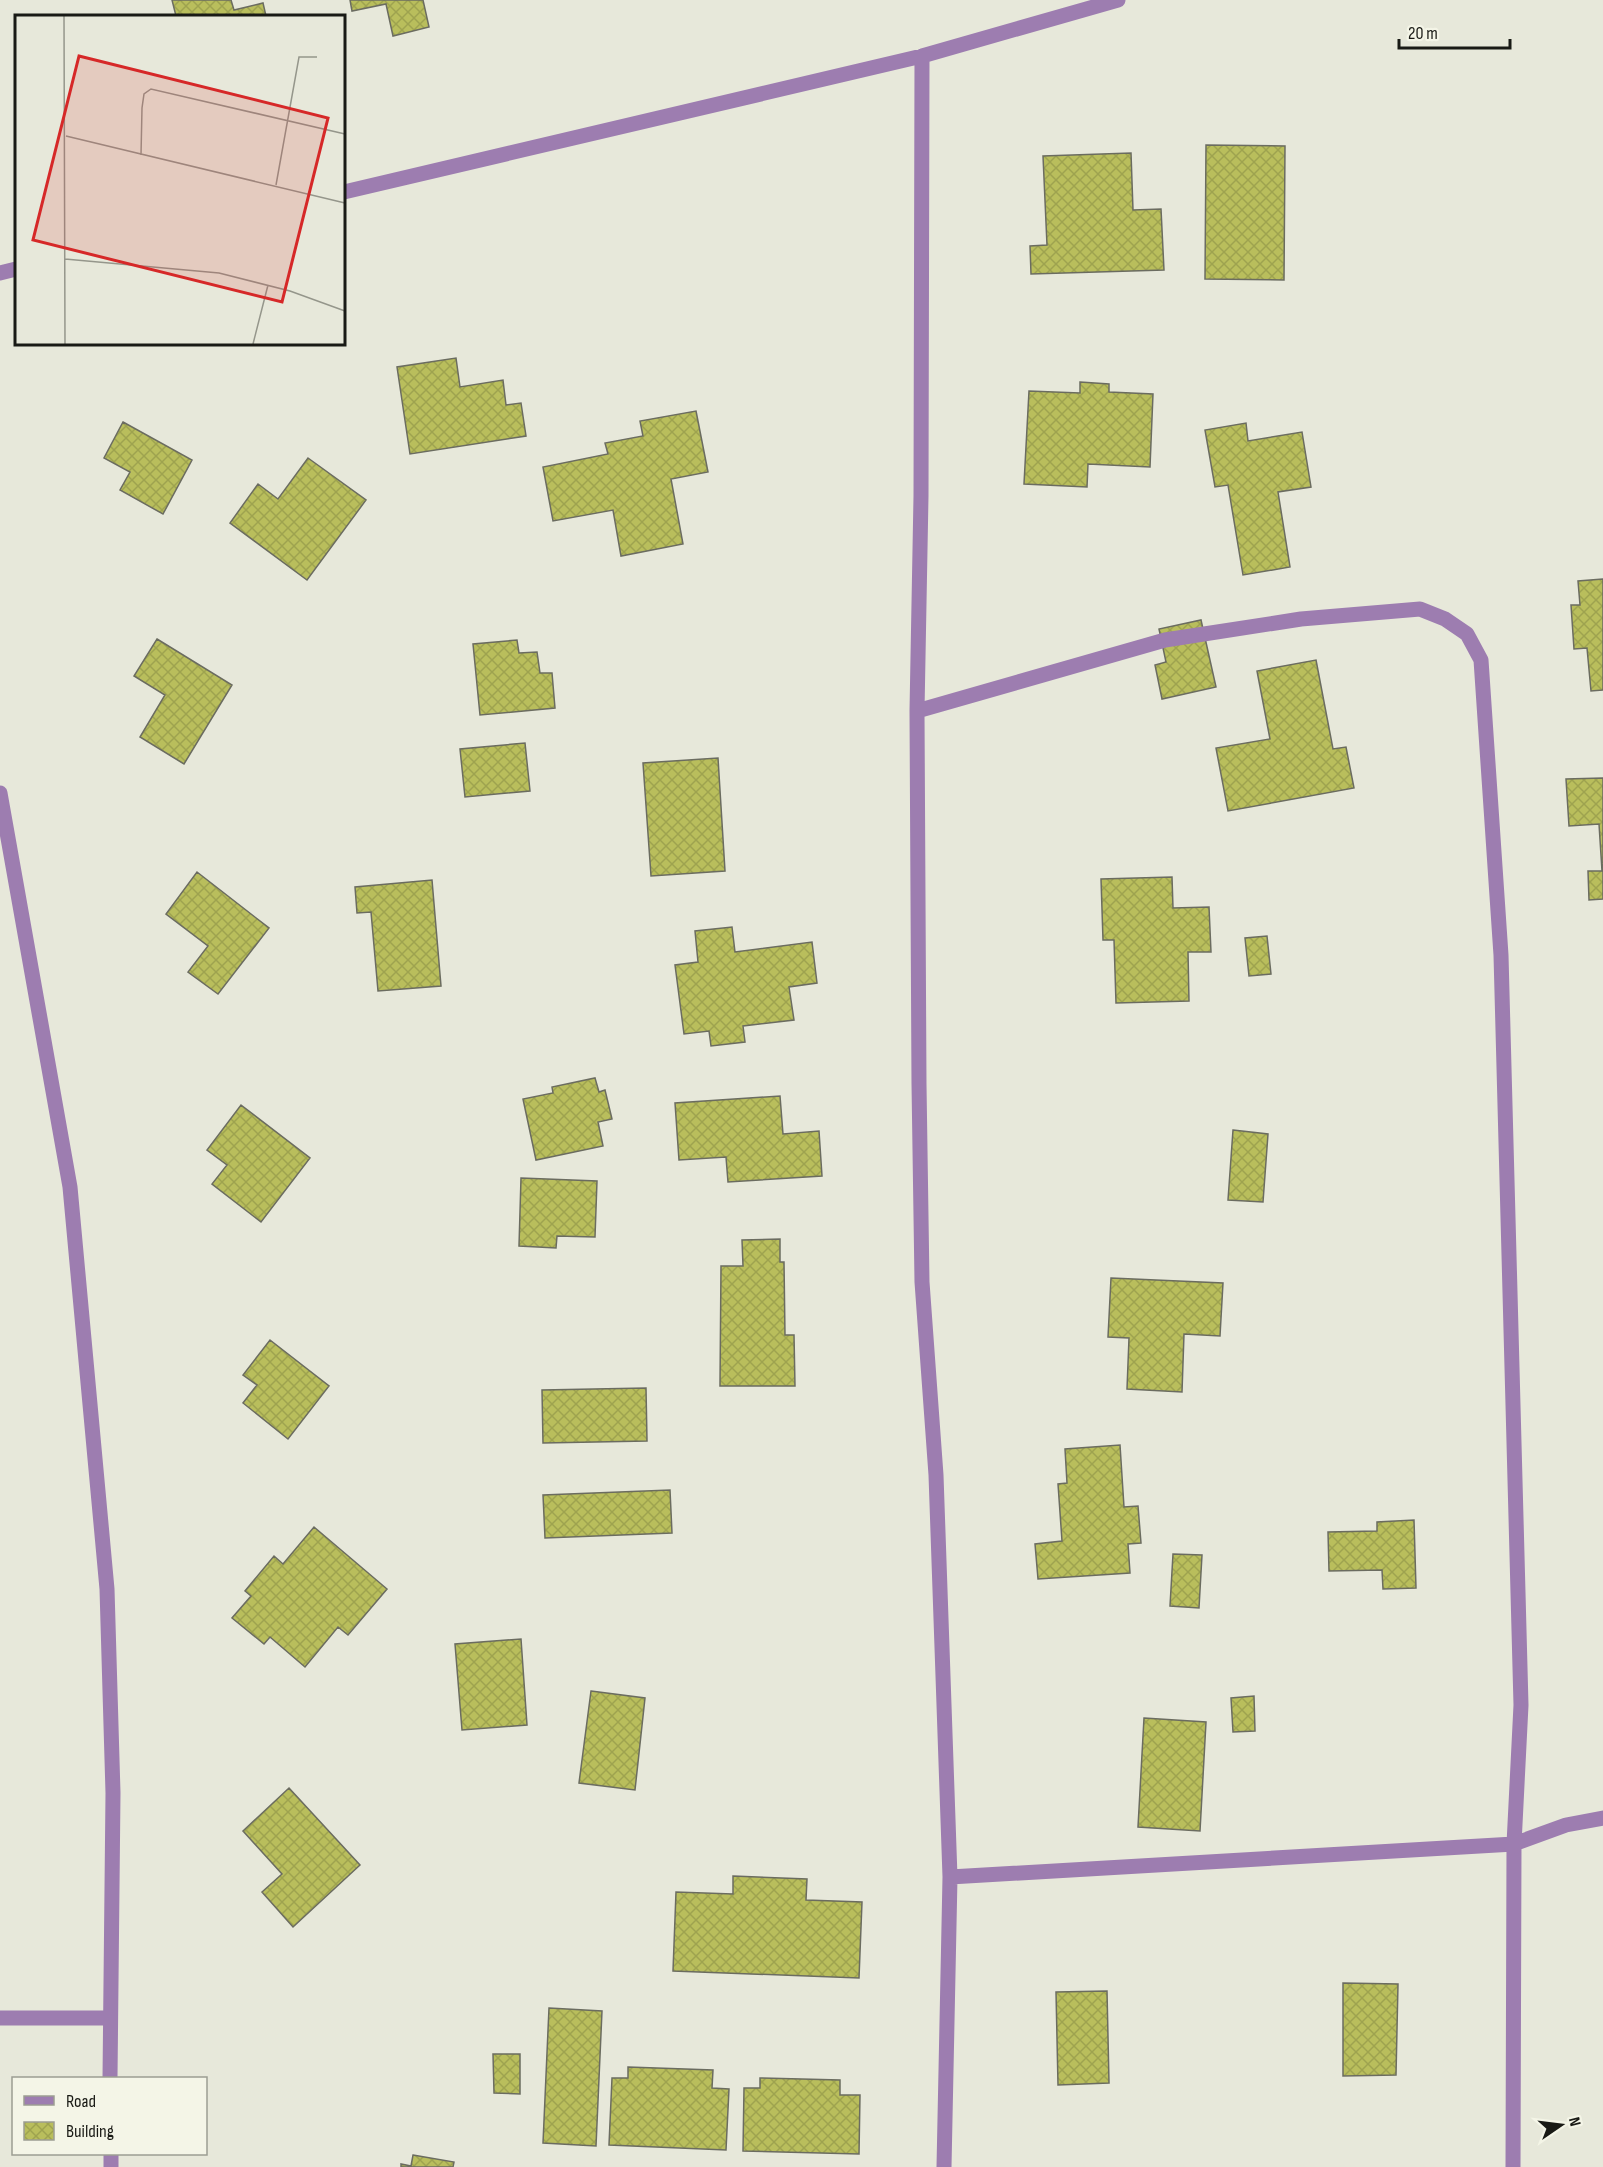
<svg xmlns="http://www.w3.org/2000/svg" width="1603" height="2167" font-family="'Sofia Sans Condensed',sans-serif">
  <defs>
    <pattern id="building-cross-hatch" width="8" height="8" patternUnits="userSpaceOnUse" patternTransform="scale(1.5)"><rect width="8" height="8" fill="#b9be5c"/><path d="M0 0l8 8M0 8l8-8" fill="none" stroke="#9ea34f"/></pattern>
  </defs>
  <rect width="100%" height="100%" fill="#e7e8da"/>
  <path fill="url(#building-cross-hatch)" stroke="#6b6c60" stroke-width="1.5" d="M172,0H231L234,10L263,3L266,16H176Z
    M350,0H423L429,27L393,36L386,4L352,11Z
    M1206,145L1285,146L1284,280L1205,279Z
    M1131,153L1133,210L1161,209L1164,270L1031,274L1030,246L1047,245L1043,156Z
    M456,358L460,387L503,380L506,405L521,403L526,436L410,454L397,367Z
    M1080,382L1109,384V392L1153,394L1150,467L1088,464L1087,487L1024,484L1029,391L1080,393Z
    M696,411L708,472L671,479L683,544L621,556L613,510L553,521L543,467L608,454L605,443L643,436L640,421Z
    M123,422L192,460L163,514L120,490L130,472L104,458Z
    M1246,423L1248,441L1302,432L1311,487L1278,492L1290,567L1243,575L1228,485L1215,487L1205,430Z
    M308,458L366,500L307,580L230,523L258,484L278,499Z
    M1603,579V690L1591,691L1587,648L1574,649L1571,605H1580L1578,581Z
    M1201,620L1216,687L1162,699L1155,665L1166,662L1159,629Z
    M157,639L232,685L184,764L140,737L165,695L134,676Z
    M517,640L519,653L537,652L540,673H552L555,708L480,715L473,644Z
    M1316,660L1333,749L1346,747L1354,788L1228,811L1216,748L1270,739L1257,671Z
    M525,743L530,791L465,797L460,749Z
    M718,758L725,871L651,876L643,763Z
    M1603,778V899L1589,900L1588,871H1602L1599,824L1569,826L1566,779Z
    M197,872L269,928L218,994L188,972L208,946L166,914Z
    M1172,877L1173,908L1209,907L1211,952H1188L1189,1001L1116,1003L1114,940H1103L1101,879Z
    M432,880L441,986L378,991L371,912L357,913L355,887Z
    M732,927L735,952L812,942L817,983L789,987L794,1020L743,1026L745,1042L711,1046L709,1031L684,1034L675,965L698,962L695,931Z
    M1267,936L1271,974L1249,976L1245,938Z
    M595,1078L599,1092L605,1090L612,1119L598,1122L603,1146L536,1160L523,1099L553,1093L552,1087Z
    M780,1096L783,1134L819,1131L822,1176L728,1182L726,1157L679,1160L675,1103Z
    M241,1105L310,1158L261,1222L212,1184L227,1165L207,1150Z
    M1233,1130L1268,1134L1263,1202L1228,1200Z
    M521,1178L597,1181L595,1237L557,1236L556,1248L519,1246Z
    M780,1239V1262H784L785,1335H794L795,1386H720L721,1266H743L742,1240Z
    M1111,1278L1223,1283L1220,1336L1184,1334L1182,1392L1127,1389L1129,1338L1108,1337Z
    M270,1340L329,1386L288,1439L243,1403L257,1385L243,1375Z
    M646,1388L647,1441L543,1443L542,1390Z
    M1120,1445L1124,1507L1138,1506L1141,1543L1128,1544L1130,1573L1038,1579L1035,1544L1062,1541L1058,1484L1067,1483L1065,1449Z
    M670,1490L672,1533L545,1538L543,1495Z
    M1414,1520L1416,1588L1383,1589L1382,1570L1329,1571L1328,1532L1377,1531V1522Z
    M314,1527L387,1589L348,1635L338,1627L305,1667L270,1637L264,1644L232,1618L251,1596L245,1591L274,1556L283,1564Z
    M1173,1554L1202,1555L1199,1608L1170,1606Z
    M521,1639L527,1725L462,1730L455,1644Z
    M591,1691L645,1698L635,1790L579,1783Z
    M1254,1696L1255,1731L1233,1732L1231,1698Z
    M1144,1718L1206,1722L1200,1831L1138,1827Z
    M289,1788L360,1865L293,1927L262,1892L282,1874L243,1831Z
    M733,1876L807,1879L806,1900L862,1902L859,1978L673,1971L676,1892L733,1894Z
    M1343,1983L1398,1984L1396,2075L1343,2076Z
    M1107,1991L1109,2083L1058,2085L1056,1992Z
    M549,2008L602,2011L596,2146L543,2143Z
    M493,2054H520V2094L494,2093Z
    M628,2067L713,2070L712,2088L729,2089L726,2150L609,2145L612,2078H628Z
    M760,2078L840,2080V2095H860L859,2154L743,2151L744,2088H760Z
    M413,2155L454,2162L453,2167H401V2164L411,2166Z"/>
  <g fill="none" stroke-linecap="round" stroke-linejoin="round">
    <path stroke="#9d7db0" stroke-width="15" d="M922,56L921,496L917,711L919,1084L922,1282L936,1475L950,1877L944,2167
      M344,192L922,56L1118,0
      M0,273L16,269
      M917,711L1165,640L1301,619L1420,609L1445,619L1467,634L1481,660L1501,955L1521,1705L1514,1844L1513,2167
      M0,793L70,1187L107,1589L113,1793L110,2078
      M950,1877L1514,1844L1566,1825L1603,1818
      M0,2018H110
      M111,2154V2167"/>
  </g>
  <g transform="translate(15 15)">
    <rect width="330" height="330" fill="#e7e8da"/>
    <path fill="none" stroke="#95968b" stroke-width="1.5" d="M49,1L50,329M51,121L330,188M126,140L127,93L129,79L136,74L330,119M261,170L284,42H302M50,244L204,258L275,276L330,296M238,329L253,270"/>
    <path fill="#d62828" fill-opacity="0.15" stroke="#d62828" stroke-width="3" d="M64,41L313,103L267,287L18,225Z"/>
    <rect width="330" height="330" fill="none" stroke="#191a15" stroke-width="3"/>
  </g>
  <rect x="12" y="2077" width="195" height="78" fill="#f4f5e7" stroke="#9c9d93" stroke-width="1.5"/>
  <rect x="24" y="2096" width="30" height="9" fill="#9d7db0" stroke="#9c9d93" stroke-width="1.5"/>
  <text x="66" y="2107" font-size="18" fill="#191a15">Road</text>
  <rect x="24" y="2122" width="30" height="18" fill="url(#building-cross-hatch)" stroke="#9c9d93" stroke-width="1.5"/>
  <text x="66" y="2137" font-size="18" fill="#191a15">Building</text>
  <g transform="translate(1561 2125) rotate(76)" stroke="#f4f5e7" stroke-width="4.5" paint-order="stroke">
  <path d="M0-4.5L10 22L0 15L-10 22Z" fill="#191a15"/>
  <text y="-9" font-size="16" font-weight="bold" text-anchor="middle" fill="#191a15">N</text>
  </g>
  <path d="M1399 39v9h111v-9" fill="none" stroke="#191a15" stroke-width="3"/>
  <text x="1408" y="39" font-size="18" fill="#191a15" stroke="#f4f5e7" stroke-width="4.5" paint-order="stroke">20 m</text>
</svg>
